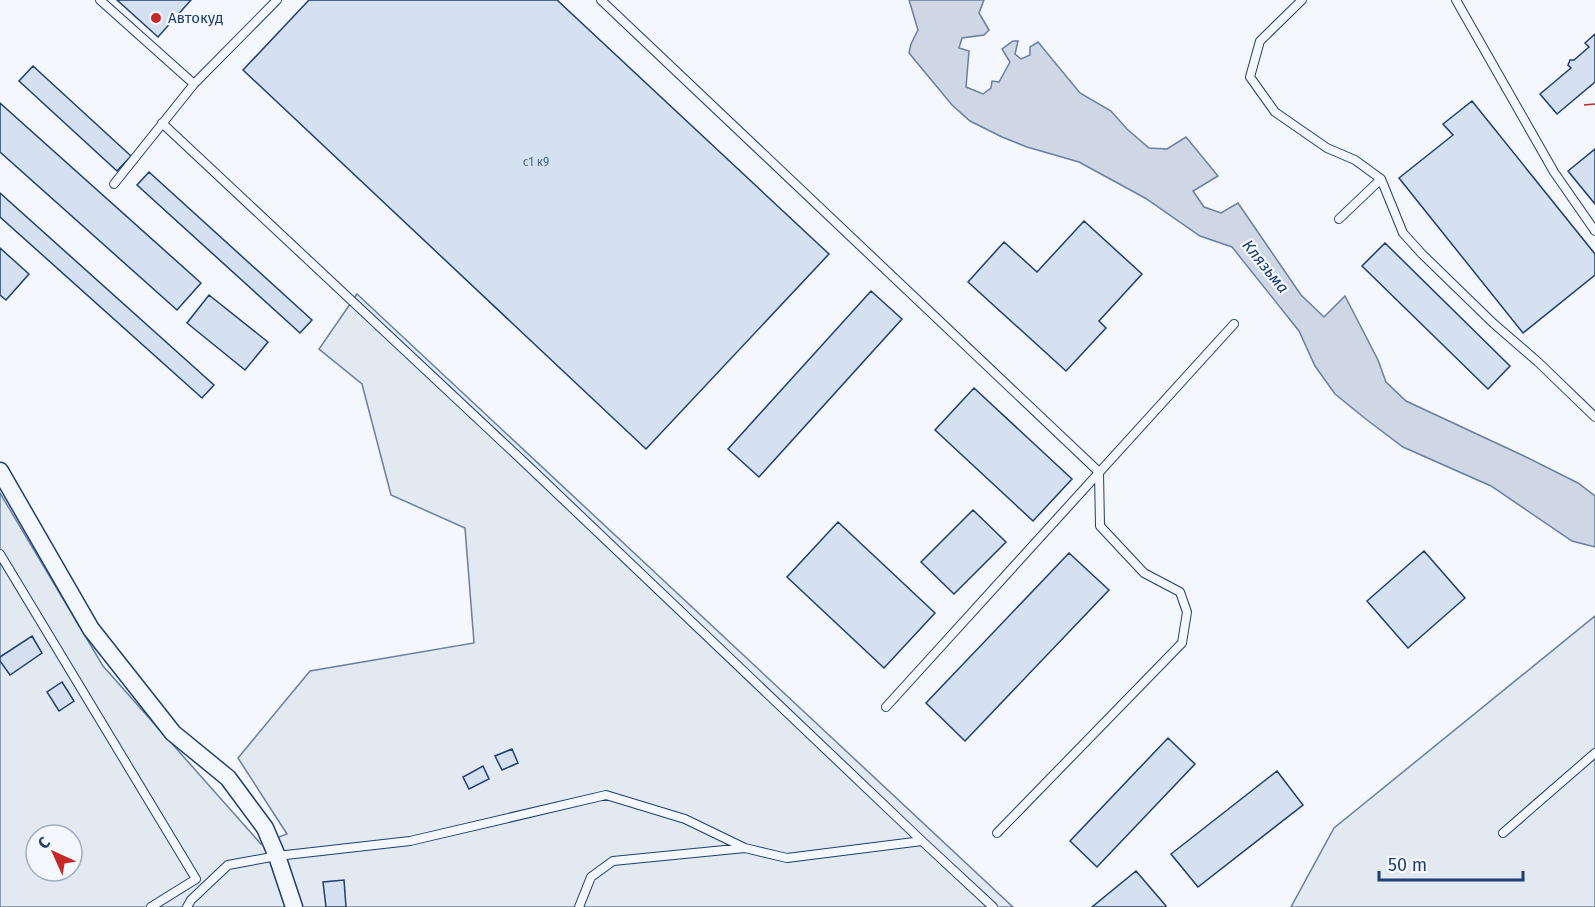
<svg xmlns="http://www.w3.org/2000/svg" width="1595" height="907" font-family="'Fira Sans',sans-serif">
  <rect width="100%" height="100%" fill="#f4f7fb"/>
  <path fill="#e3e9f0" stroke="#687fa3" stroke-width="1.5" fill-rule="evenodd" d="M357,294L1013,907H0V493L103,666L261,844L287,834L238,758L310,671L474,643L465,528L391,495L362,384L319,349ZM36,835H72V871H36Z
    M1595,616V907H1291L1334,828Z"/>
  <path fill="#cfd7e4" stroke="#687fa3" stroke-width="1.5" d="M909,0H984L979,13L989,30L984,35L962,38L959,48L969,51L966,87L983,94L991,88L992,81L999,82L1010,62L1002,49L1013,41H1018L1015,54L1021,59L1030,55V47L1038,42L1080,93L1111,111L1127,129L1149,148L1167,149L1186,137L1218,176L1193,191L1204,207L1221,213L1238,203L1301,295L1324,317L1345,296L1378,360L1386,382L1406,401L1524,456L1578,483L1595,496V547L1572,541L1491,486L1403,447L1367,420L1335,394L1315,366L1299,331L1232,247L1200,236L1145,198L1079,162L1027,147L1002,137L970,121L952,105L909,53L911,44L918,30Z"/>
  <path fill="#d5e0f0" stroke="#1d3f73" stroke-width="1.5" d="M117,0H191L158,37Z
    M309,0H557L829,254L646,449L243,70Z
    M1595,34V82L1557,114L1540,94L1571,68L1568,65L1570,60H1574L1589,47L1585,43Z
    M33,66L131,156L117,171L19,81Z
    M1472,101L1595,254V275L1523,333L1399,178L1453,135L1443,124Z
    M0,103L201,283L177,310L0,152Z
    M1595,149V204L1568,171Z
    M149,172L312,320L300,333L137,185Z
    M0,193L214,385L202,398L0,217Z
    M1084,221L1142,274L1099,321L1106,328L1066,371L968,282L1004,242L1037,272Z
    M1385,243L1510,366L1488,389L1362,266Z
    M0,248L29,274L6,300L0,295Z
    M871,291L902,319L759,477L728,449Z
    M209,295L268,342L245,370L187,323Z
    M974,388L1072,479L1033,521L935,430Z
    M973,510L1006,542L954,594L921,562Z
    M838,522L935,613L884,668L787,577Z
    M1424,551L1465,598L1408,648L1367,601Z
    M1069,553L1109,590L965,741L926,703Z
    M32,636L42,653L10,675L0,661V657Z
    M62,682L74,701L59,711L47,692Z
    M1168,738L1195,764L1097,867L1070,841Z
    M512,749L518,763L502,770L495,756Z
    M483,766L489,779L469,789L463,777Z
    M1277,771L1303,805L1198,887L1171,854Z
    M1136,871L1166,906L1165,907H1092Z
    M344,880L346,907H326L323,882Z"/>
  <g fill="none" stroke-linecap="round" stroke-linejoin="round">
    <g stroke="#1d3f73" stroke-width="10">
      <path id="service" d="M100,0L194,84L114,184
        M601,0L1099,472L1100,526L1144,573L1180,592L1187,612L1182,643L997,833
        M1302,0L1260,41L1250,77L1275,112L1327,148L1355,160L1381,179L1403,233L1422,254L1493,323L1538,362L1595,417
        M1456,0L1554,172L1595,231
        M194,84L277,0
        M162,123L525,463L922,841L993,907
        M1339,219L1381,179
        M0,554L196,879L151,907
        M886,707L1234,324
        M1503,833L1595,753
        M187,907L191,900L228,865L277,856L410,841L606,795L685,819L745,848
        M579,907L591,877L613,861L745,848L787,858L922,841"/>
    </g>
    <g stroke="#1d3f73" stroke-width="19">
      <path id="minor" d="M0,471L91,629L173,733L228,778L265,828L277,856L294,907"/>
    </g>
    <use href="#service" stroke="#f4f7fb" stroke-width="8"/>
    <use href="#minor" stroke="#f4f7fb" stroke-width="16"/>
    <path stroke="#c62828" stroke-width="1.5" stroke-dasharray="21 4.5 3 4.5" stroke-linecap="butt" d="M1584,105L1595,104"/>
  </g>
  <circle fill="#c62828" stroke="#f4f7fb" stroke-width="2" cx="156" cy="18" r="6"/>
  <g text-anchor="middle" stroke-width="4.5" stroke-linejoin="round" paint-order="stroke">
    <g font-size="12" fill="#4b6792">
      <text x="536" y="166">с1 к9</text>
    </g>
    <g font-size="15" fill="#1d3f73" stroke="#f4f7fb" text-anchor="start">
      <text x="168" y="23">Автокуд</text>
    </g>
    <g font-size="16" font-style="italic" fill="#1d3f73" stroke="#f4f7fb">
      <text transform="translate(1266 266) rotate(51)" y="6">Клязьма</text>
    </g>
  </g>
  <g transform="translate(54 853) rotate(315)"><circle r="28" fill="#f4f7fb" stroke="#9eadc5" stroke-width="1.5"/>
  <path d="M0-4.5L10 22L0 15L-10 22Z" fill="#c62828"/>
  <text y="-9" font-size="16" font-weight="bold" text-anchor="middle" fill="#1d3f73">С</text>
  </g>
  <path d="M1379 871v9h144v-9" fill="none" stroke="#1d3f73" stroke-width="3"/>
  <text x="1388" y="871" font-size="18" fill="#1d3f73" stroke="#f4f7fb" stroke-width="4.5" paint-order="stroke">50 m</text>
</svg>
